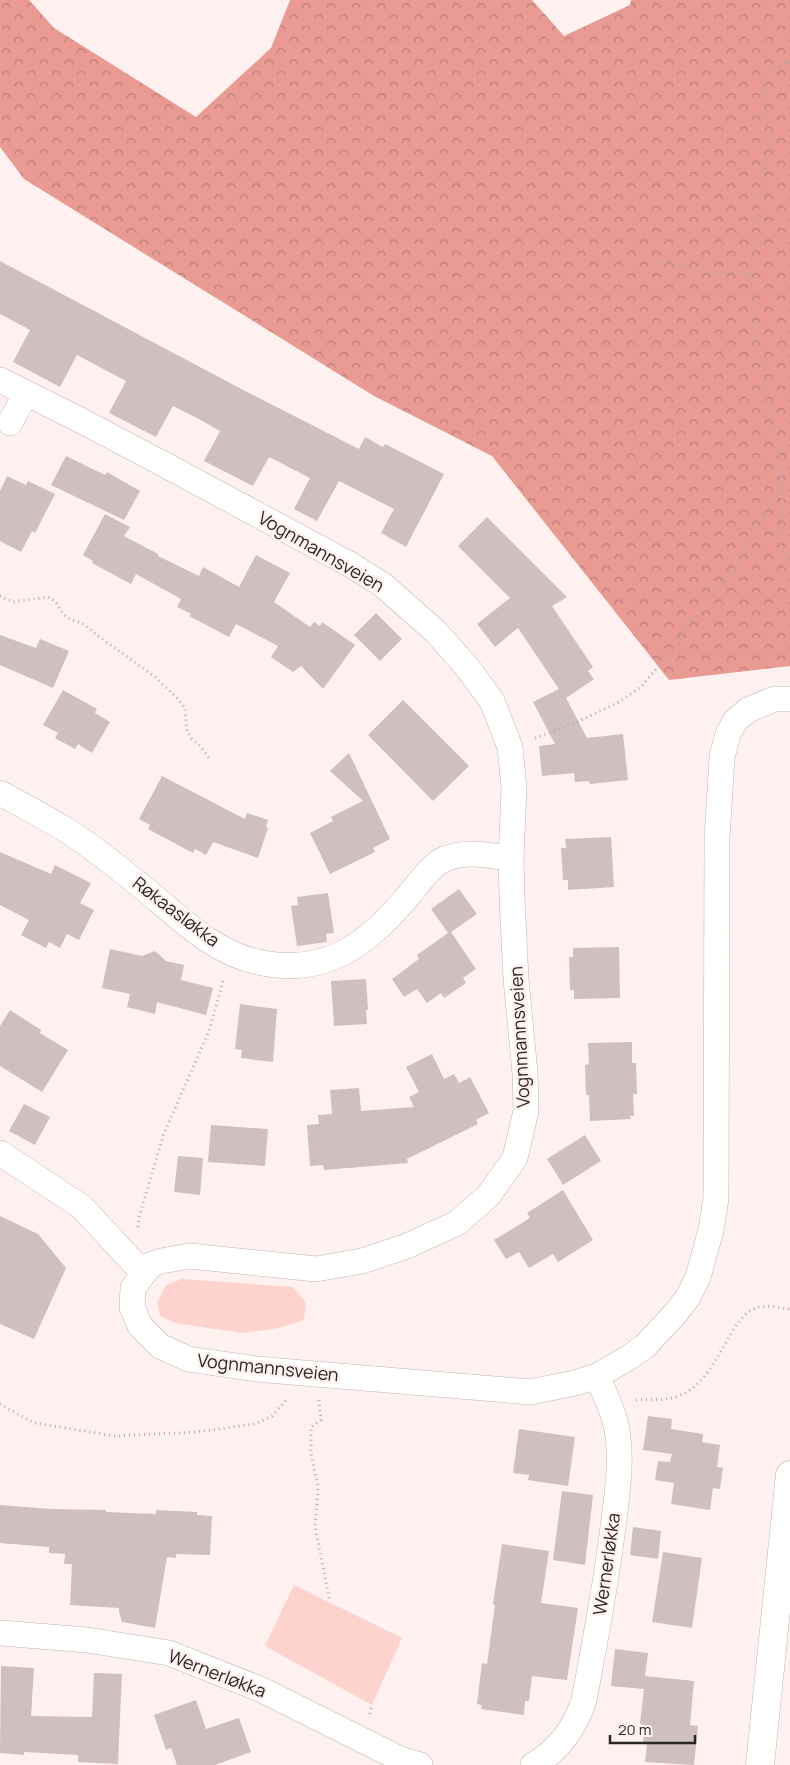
<svg xmlns="http://www.w3.org/2000/svg" width="790" height="1765" font-family="Manrope,sans-serif">
  <defs>
    <pattern id="forest-crowns" width="20" height="18" patternUnits="userSpaceOnUse" patternTransform="scale(1.25)"><rect width="20" height="18" fill="#e89a93"/><path d="M2 6a3 3 0 1 1 6 0M12 15a3 3 0 1 1 6 0" fill="none" stroke="#bc7e78"/></pattern>
  </defs>
  <rect width="100%" height="100%" fill="#fef1f0"/>
  <path fill="#fed2cd" d="M182,1279L293,1287L306,1303L304,1320L279,1328L242,1333L175,1323L160,1316L157,1302L166,1285Z
    M294,1585L402,1638L372,1705L265,1646Z"/>
  <path fill="url(#forest-crowns)" d="M0,0H29L54,28L196,117L271,48L290,0H532L564,36L630,5L631,0H790V666L669,680L492,456L374,396L24,179L0,147Z"/>
  <path fill="#cdc0bf" d="M0,261L247,392L359,449L365,437L383,447L385,444L444,474L406,547L381,533L394,509L339,481L317,521L294,509L310,478L269,457L253,486L204,461L220,431L199,419L173,406L156,437L109,413L126,381L77,355L60,387L13,362L30,330L0,314Z
    M66,456L105,475L107,472L140,491L124,520L51,485Z
    M7,476L26,485L28,481L55,494L35,533L32,531L21,552L0,541V491Z
    M105,514L130,527L124,536L158,554V556L199,576L203,567L239,587L256,555L290,573L274,602L310,627L314,622L320,626L322,622L355,645L323,689L301,666L293,672L271,657L278,646L236,624L229,637L189,616L191,614L177,607L181,599L136,574L131,584L92,563L93,561L83,555Z
    M487,517L567,597L552,606L593,667L588,671L594,679L566,698L587,738L623,734L628,780L590,784L589,781L575,782L574,773L542,776L539,746L555,744L533,702L559,689L518,628L495,647L477,624L510,598L458,546Z
    M376,613L402,639L380,661L354,635Z
    M0,635L36,648L40,639L69,651L53,688L0,665Z
    M63,690L97,709L95,713L110,722L92,753L78,744L75,749L55,738L58,733L43,725Z
    M403,700L469,766L433,801L368,735Z
    M349,753L390,839L373,848L375,852L330,874L310,833L333,821L331,817L363,801L330,771Z
    M162,776L245,819L247,813L268,820L266,827L268,828L258,858L213,842L206,855L195,849L193,853L148,829L150,825L139,819Z
    M611,837L614,887L568,890V880H563L561,848H566L565,839Z
    M0,852L51,874L55,865L91,883L80,903L94,910L79,940L67,934L60,948L49,942L46,948L21,935L29,920L0,905Z
    M459,889L477,914L451,932L476,969L463,978L466,983L444,998L441,993L427,1003L417,989L404,997L392,979L419,959L417,955L448,933L431,909Z
    M328,893L334,933L326,934L327,942L297,946L291,906L298,905L297,897Z
    M619,947L620,998L574,999V990H570L569,957H573V948Z
    M110,949L142,956L155,951L166,961L184,965L181,980L213,988L206,1015L157,1002L155,1014L127,1007L130,994L102,988Z
    M366,979L368,1010H366L367,1024L334,1026L331,981Z
    M240,1004L277,1009L273,1062L241,1058L242,1050L235,1049Z
    M10,1010L41,1030L40,1033L68,1050L42,1092L0,1066V1026Z
    M632,1042V1063H636L637,1094H633L634,1116H630L631,1119L590,1121L589,1095H586L585,1065L589,1064L588,1043Z
    M432,1054L444,1079L454,1074L459,1083L470,1077L489,1113L476,1120L478,1124L407,1159L408,1163L324,1170L323,1165L310,1166L307,1125L319,1124L318,1115L332,1114L330,1090L359,1088L361,1111L414,1107L409,1097L419,1092L406,1067Z
    M24,1104L50,1117L35,1145L9,1131Z
    M211,1125L268,1129L265,1166L208,1162Z
    M585,1135L601,1161L563,1185L547,1159Z
    M178,1156L203,1158L200,1195L174,1192Z
    M563,1190L593,1240L558,1262L553,1254L529,1268L519,1252L506,1259L494,1240L530,1218L527,1213Z
    M0,1216L38,1234L66,1268L34,1339L0,1324Z
    M648,1416L672,1419L671,1429L703,1434L702,1442L720,1445L717,1467L723,1468L720,1489L713,1488L710,1510L671,1504L674,1483L655,1480L658,1461L670,1462L672,1454L643,1450Z
    M519,1429L575,1437L568,1486L528,1480L529,1475L513,1473Z
    M562,1491L593,1495L585,1565L553,1560Z
    M0,1505L51,1509L106,1510V1512L156,1514V1510L197,1512V1515L212,1516L210,1555L176,1554V1558L167,1557L155,1628L122,1622L119,1612V1608L70,1605L72,1564H64L65,1554L49,1553V1547L0,1543Z
    M633,1527L661,1531L658,1559L630,1555Z
    M502,1544L549,1551L541,1603L578,1608L567,1680L532,1676L529,1701H525L524,1715L481,1709L482,1705L477,1704L482,1663L487,1664L495,1605L493,1604Z
    M663,1552L702,1558L692,1628L652,1622Z
    M615,1649L648,1653L645,1676L694,1681L690,1725L698,1726L694,1765L645,1762L647,1744L643,1743L645,1725L640,1724L644,1689L611,1686Z
    M1,1666L34,1668L31,1716L92,1717L94,1673L122,1674L118,1764L78,1762V1755L24,1752V1755L0,1753Z
    M196,1700L206,1729L239,1718L251,1752L215,1765H177L171,1748L166,1750L154,1715Z"/>
  <g fill="none" stroke-linecap="round" stroke-linejoin="round">
    <g stroke="#c0b4b2" stroke-width="26">
      <path id="minor" d="M0,380L80,420L169,467L351,565L383,585L436,632L467,667L492,701L510,747L514,788L511,859L512,898L516,979L525,1073L526,1111L515,1158L488,1196L457,1223L407,1246L362,1261L316,1269L190,1256L161,1261L150,1265L133,1288L132,1307L140,1326L160,1346L188,1359L256,1369L530,1392L575,1383L597,1376L628,1358L645,1346L675,1314L688,1297L698,1277L711,1230L716,1198L717,838L722,757L728,734L735,721L748,710L774,699H790
        M10,423L26,393
        M0,793C22,805 45,817 66,830C89,844 115,865 136,882C173,911 210,952 258,962C325,977 367,945 408,896C417,886 431,864 445,859C467,850 489,855 511,859
        M0,1153L82,1207L143,1273
        M0,1633L87,1640L169,1653L262,1690L400,1759L420,1765
        M533,1765C559,1750 575,1728 584,1700C595,1642 606,1585 613,1527C617,1495 623,1458 616,1425C612,1408 604,1392 597,1376"/>
    </g>
    <g stroke="#c0b4b2" stroke-width="29">
      <path id="secondary" d="M760,1765L790,1475"/>
    </g>
    <path stroke="#b6acab" stroke-width="3" stroke-dasharray="1 4" stroke-linecap="butt" d="M790,62L771,70L767,84L765,110L770,139L766,164L760,190L757,236L752,261V314L781,467L783,488L780,541V544L790,557
      M651,260L705,272L752,275
      M0,596L13,602L48,597L56,602L63,614L72,620L82,623L98,636L154,676L176,697L185,708L187,731L192,739L201,747L211,761
      M535,738L577,722L619,702L642,686L661,663L675,649L681,639L686,625L704,609L718,588L737,567L747,539L758,523L767,513L775,500L781,476
      M138,1227L139,1217L163,1136L209,1031L224,978
      M319,1400L321,1420L311,1427V1453L318,1487L315,1526L330,1602
      M636,1400C649,1399 663,1401 675,1397C719,1385 728,1313 759,1307C769,1305 780,1308 790,1309
      M0,1404L34,1423L115,1436L197,1432L255,1424L272,1416L288,1398
      M370,1714L372,1705"/>
    <use href="#minor" stroke="#fff" stroke-width="25"/>
    <use href="#secondary" stroke="#fff" stroke-width="28"/>
  </g>
  <g text-anchor="middle" stroke-width="5" stroke-linejoin="round" paint-order="stroke">
    <g font-size="18" fill="#2c2727" stroke="#fef1f0">
      <text transform="translate(321 552) rotate(30)" y="6">Vognmannsveien</text>
      <text transform="translate(176 912) rotate(37)" y="6">Røkaasløkka</text>
      <text transform="translate(520 1037) rotate(-93)" y="6">Vognmannsveien</text>
      <text transform="translate(268 1368) rotate(6)" y="6">Vognmannsveien</text>
      <text transform="translate(607 1564) rotate(-82)" y="6">Wernerløkka</text>
      <text transform="translate(217 1674) rotate(21)" y="6">Wernerløkka</text>
    </g>
  </g>
  <path d="M610 1735v8h85v-8" fill="none" stroke="#2c2727" stroke-width="2.5"/>
  <text x="618" y="1735" font-size="15" fill="#2c2727" stroke="#fef1f0" stroke-width="4" paint-order="stroke">20 m</text>
</svg>
